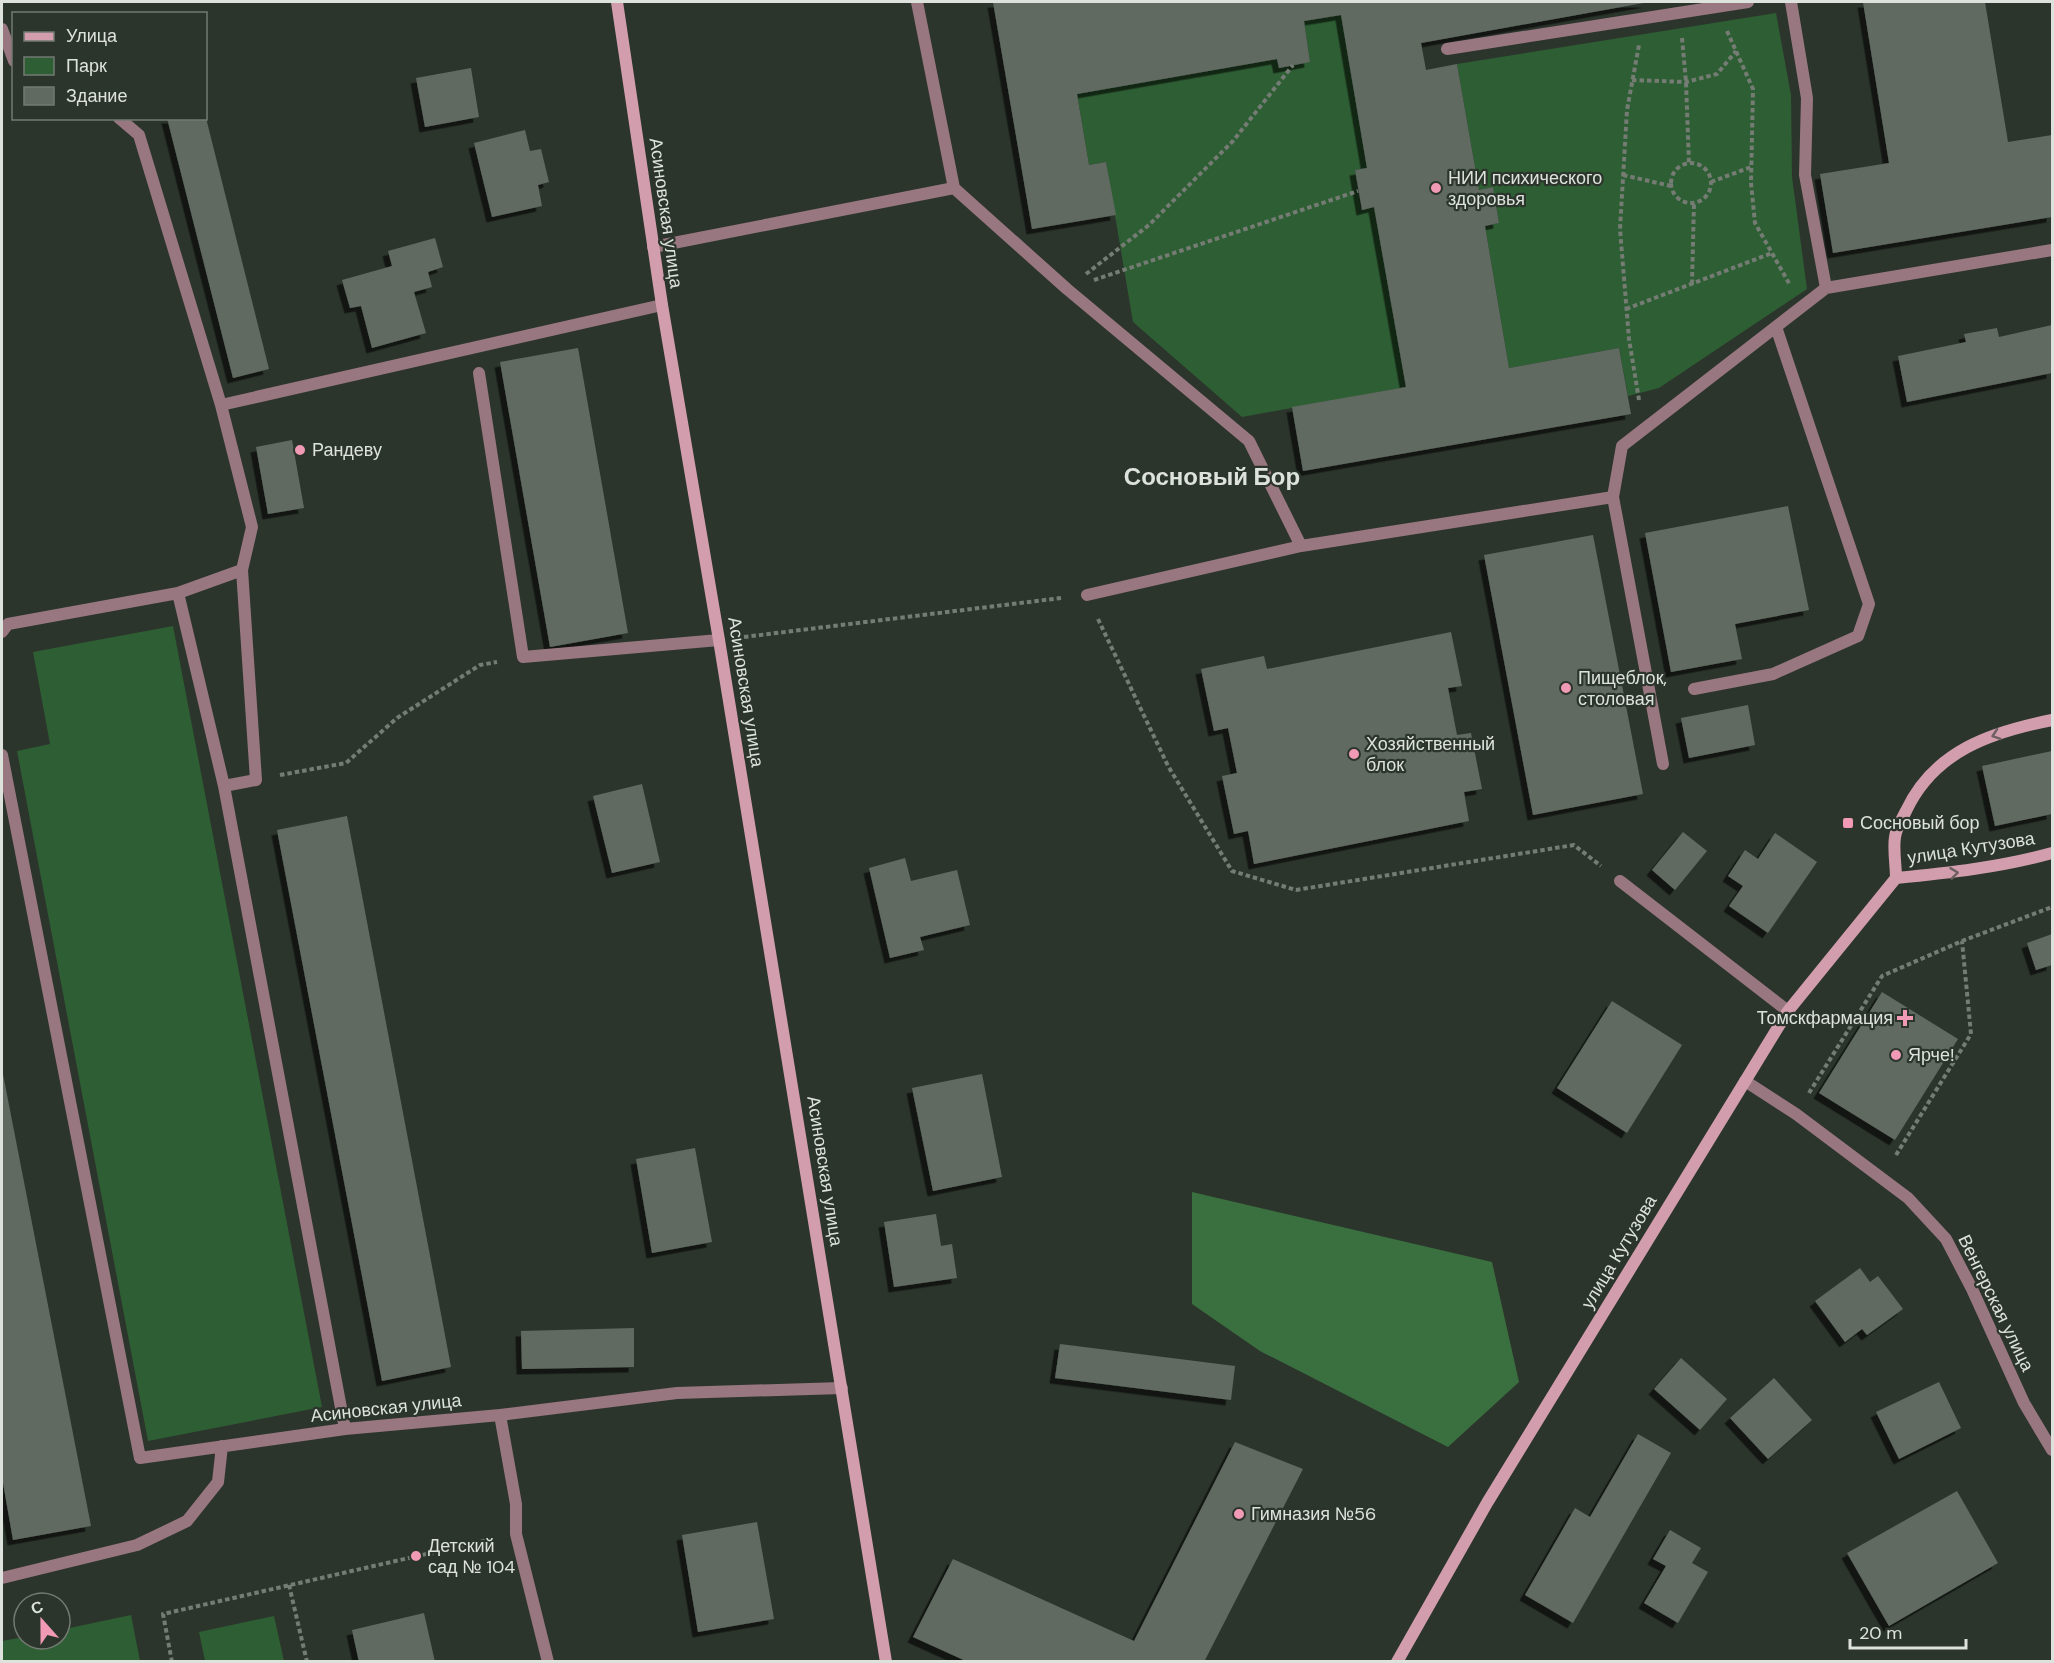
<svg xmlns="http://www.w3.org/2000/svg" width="2054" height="1663" font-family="'DM Sans',sans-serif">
  <defs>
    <filter id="shadow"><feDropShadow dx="-5.5" dy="5.5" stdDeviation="0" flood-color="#0009"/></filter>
  </defs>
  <rect width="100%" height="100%" fill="#2c352c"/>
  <path fill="#2e5e33" d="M1776,13L1791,95L1792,177L1807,289L1659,388L1628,396L1619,348L1509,368L1485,226L1499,223L1493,187L1479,190L1457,64Z
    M1341,15L1367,168L1355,170L1361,209L1374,207L1406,387L1242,417L1133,322L1106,162L1089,165L1077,94L1277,59L1279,67L1310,62L1304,21Z
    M173,626L322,1407L148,1441L17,751L50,744L33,652Z
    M131,1615L140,1661H2V1641L24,1637V1639H60V1630Z
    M274,1616L284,1661H205L199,1632Z"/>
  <path fill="#3a703f" d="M1192,1192L1492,1262L1519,1382L1448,1447L1260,1351L1192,1304Z"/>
  <path fill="#606a61" filter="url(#shadow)" d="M993,2H1649L1421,43L1426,70L1457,64L1479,190L1493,187L1499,223L1485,226L1509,368L1619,348L1631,414L1303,471L1292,407L1406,387L1374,207L1362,210L1355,170L1367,168L1341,15L1304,21L1310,62L1279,68L1277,59L1077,94L1089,165L1106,162L1116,215L1032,229Z
    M1863,2H1985L2008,142L2052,135V217L1833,253L1820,174L1889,163Z
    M471,68L479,117L425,127L416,78Z
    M167,118H206L269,369L233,378Z
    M525,130L530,151L541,149L549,182L538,185L542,206L492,217L474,143Z
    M435,238L443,267L428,272L432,287L414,292L426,333L372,348L361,306L350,308L342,280L392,266L388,251Z
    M2052,325V373L1907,402L1898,356L1966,342L1964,334L1997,328L1999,337Z
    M578,348L628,633L550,647L500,362Z
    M292,440L304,508L268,514L256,447Z
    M1788,506L1809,610L1735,624L1742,659L1671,672L1645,533Z
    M1593,535L1643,794L1533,815L1484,555Z
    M1451,632L1462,686L1448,688L1457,735L1471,733L1482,789L1464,792L1469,821L1254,864L1248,831L1234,834L1222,776L1237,773L1228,728L1214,731L1201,669L1264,656L1267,669Z
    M1748,705L1755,745L1689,758L1681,718Z
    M2052,751V814L1995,826L1982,766Z
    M642,784L660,862L612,873L593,796Z
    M347,816L451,1367L382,1381L277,830Z
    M1683,832L1707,851L1675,890L1652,870Z
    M1775,833L1817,862L1768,933L1729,906L1743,886L1728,876L1745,850L1758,859Z
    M905,858L911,881L957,870L970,925L920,937L924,950L890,958L869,868Z
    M2052,934V965L2036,970L2027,943Z
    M1882,992L1958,1039L1895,1140L1819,1093Z
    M1612,1001L1682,1045L1627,1133L1557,1088Z
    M2,1069L91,1526L13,1540L2,1477Z
    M982,1074L1002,1177L933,1191L912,1088Z
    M695,1148L712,1242L652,1253L636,1159Z
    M936,1214L941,1246L952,1244L957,1278L894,1287L884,1222Z
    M1860,1268L1870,1282L1878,1276L1903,1309L1867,1335L1862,1329L1845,1342L1815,1301Z
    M634,1328V1367L522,1369L521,1331Z
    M1060,1344L1235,1366L1231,1400L1055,1378Z
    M1681,1358L1727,1399L1700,1430L1654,1389Z
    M1774,1378L1812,1420L1768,1459L1730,1418Z
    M1939,1382L1961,1428L1899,1459L1876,1412Z
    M1638,1434L1671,1453L1573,1623L1525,1595L1575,1508L1590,1517Z
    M1235,1442L1303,1469L1204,1662H968L913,1637L953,1559L1134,1641Z
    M1957,1491L1998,1563L1889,1626L1847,1553Z
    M757,1522L774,1619L698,1632L682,1535Z
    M1670,1530L1701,1548L1692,1563L1708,1572L1678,1623L1644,1603L1666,1566L1653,1559Z
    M424,1613L435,1662H359L352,1630Z"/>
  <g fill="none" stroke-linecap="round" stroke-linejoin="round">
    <path stroke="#747c74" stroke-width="4" stroke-dasharray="4.5 3" stroke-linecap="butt" d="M1727,31L1753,89L1751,183L1755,223L1790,285
      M1682,38L1686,82L1689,163
      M1632,80L1686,82L1717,74L1736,51
      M1671 183a20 20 0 1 1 40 0a20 20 0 1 1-40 0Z
      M1623,175L1671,186
      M1711,182L1751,167
      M1086,274L1149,225L1233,141L1293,65
      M1094,280L1358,191
      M1692,284L1694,202
      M1626,309L1772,253
      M1639,400L1629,339L1620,229L1627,110L1639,45
      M1098,619L1168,766L1232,871L1296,890L1574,845L1601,866
      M744,637L1061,598
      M280,775L346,763L397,718L480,665L497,662
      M1809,1093L1882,976L1962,941L2052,907
      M1896,1155L1971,1034L1962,941
      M289,1585L307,1662
      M172,1662L163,1614L492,1539"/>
    <path stroke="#987781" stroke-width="12" d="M917,2L954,188L1067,289L1249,441L1301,546
      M1791,2L1807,98L1805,175L1826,288
      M2,29L14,61
      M1447,49L1748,2
      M119,118L139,135L221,405
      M653,247L954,188
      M479,373L523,657L719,640
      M1613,497L1663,764
      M178,593L224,786
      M1087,595L1301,546L1613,497L1622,446L1826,288L2052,250
      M2,632L8,624L178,593L242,570
      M1694,689L1773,674L1858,636L1869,604L1776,327
      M2,755L140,1458L345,1429L500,1415L677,1393L842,1388
      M1620,881L1788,1011
      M500,1415L516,1504V1534L548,1662
      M345,1429L224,786L256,780L242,570L252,527L221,405L662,305
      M2,1578L137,1545L187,1521L218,1482L222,1446"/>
    <path stroke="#987781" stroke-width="12" d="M1745,1081L1796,1114L1908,1198L1946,1239L1972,1289L2024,1403L2052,1450"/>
    <path stroke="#d29eae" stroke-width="12" d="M617,2L662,305L719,640L886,1662
      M1896,878C1949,873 2001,867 2052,853
      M1397,1662L1487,1503L1788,1011L1896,878C1896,865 1893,850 1895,837C1896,828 1902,819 1906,811C1934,751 1991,732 2052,720"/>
  </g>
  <defs><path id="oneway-chevron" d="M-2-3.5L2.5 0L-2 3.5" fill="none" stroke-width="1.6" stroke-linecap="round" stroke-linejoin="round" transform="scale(1.5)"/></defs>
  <g stroke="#6e5f60">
    <use href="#oneway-chevron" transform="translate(1996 735) rotate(161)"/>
    <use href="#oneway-chevron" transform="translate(1954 873) rotate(-7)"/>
  </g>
  <g fill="#f09ab6" stroke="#2c352c" stroke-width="2">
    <circle cx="1436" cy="188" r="6"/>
    <circle cx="300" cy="450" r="6"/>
    <circle cx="1566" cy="688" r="6"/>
    <circle cx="1354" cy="754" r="6"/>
    <rect x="1842" y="817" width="12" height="12" rx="3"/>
    <path d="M1902 1009h6v6h6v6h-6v6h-6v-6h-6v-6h6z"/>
    <circle cx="1896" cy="1055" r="6"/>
    <circle cx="1239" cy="1514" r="6"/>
    <circle cx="416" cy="1556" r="6"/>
  </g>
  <g text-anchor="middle" stroke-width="4.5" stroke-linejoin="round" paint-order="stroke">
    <g font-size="18" fill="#dde2dd" stroke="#2c352c" text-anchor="start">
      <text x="1448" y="184">НИИ психического<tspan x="1448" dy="21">здоровья</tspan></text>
      <text x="312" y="456">Рандеву</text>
      <text x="1578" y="684">Пищеблок,<tspan x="1578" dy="21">столовая</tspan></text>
      <text x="1366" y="750">Хозяйственный<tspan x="1366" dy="21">блок</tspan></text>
      <text x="1860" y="829">Сосновый бор</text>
      <text x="1893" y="1024" text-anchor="end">Томскфармация</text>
      <text x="1908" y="1061">Ярче!</text>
      <text x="1251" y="1520">Гимназия №56</text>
      <text x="428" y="1552">Детский<tspan x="428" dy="21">сад № 104</tspan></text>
    </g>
    <g font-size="18" fill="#dde2dd" stroke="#2c352c">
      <text transform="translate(666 213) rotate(82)" y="6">Асиновская улица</text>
      <text transform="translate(746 692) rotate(81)" y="6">Асиновская улица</text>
      <text transform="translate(1971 848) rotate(-9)" y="6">улица Кутузова</text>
      <text transform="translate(825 1171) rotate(81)" y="6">Асиновская улица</text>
      <text transform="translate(1619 1252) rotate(-59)" y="6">улица Кутузова</text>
      <text transform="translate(1996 1303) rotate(64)" y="6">Венгерская улица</text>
      <text transform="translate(386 1408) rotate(-6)" y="6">Асиновская улица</text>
    </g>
    <g font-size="24" font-weight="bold" fill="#dde2dd" stroke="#2c352c">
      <text x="1212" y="485">Сосновый Бор</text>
    </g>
  </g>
  <rect width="2054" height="1663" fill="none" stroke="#dde2dd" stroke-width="6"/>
  <rect x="12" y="12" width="195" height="108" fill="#2c352c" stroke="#737a73" stroke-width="1.5"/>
  <rect x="24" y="32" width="30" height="9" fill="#d29eae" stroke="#737a73" stroke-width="1.5"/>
  <text x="66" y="42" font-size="18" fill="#dde2dd">Улица</text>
  <rect x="24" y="57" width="30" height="18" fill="#2e5e33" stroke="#737a73" stroke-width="1.5"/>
  <text x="66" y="72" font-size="18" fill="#dde2dd">Парк</text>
  <rect x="24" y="87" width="30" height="18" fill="#606a61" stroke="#737a73" stroke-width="1.5"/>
  <text x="66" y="102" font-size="18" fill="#dde2dd">Здание</text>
  <g transform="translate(42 1621) rotate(339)"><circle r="28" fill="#2c352c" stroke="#737a73" stroke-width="1.5"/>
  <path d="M0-4.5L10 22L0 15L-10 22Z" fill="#f09ab6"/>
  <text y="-9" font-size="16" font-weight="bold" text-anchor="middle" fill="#dde2dd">С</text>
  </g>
  <path d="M1850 1639v9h116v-9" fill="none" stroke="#dde2dd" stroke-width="3"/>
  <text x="1859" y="1639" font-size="18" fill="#dde2dd" stroke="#2c352c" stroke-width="4.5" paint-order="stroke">20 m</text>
</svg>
